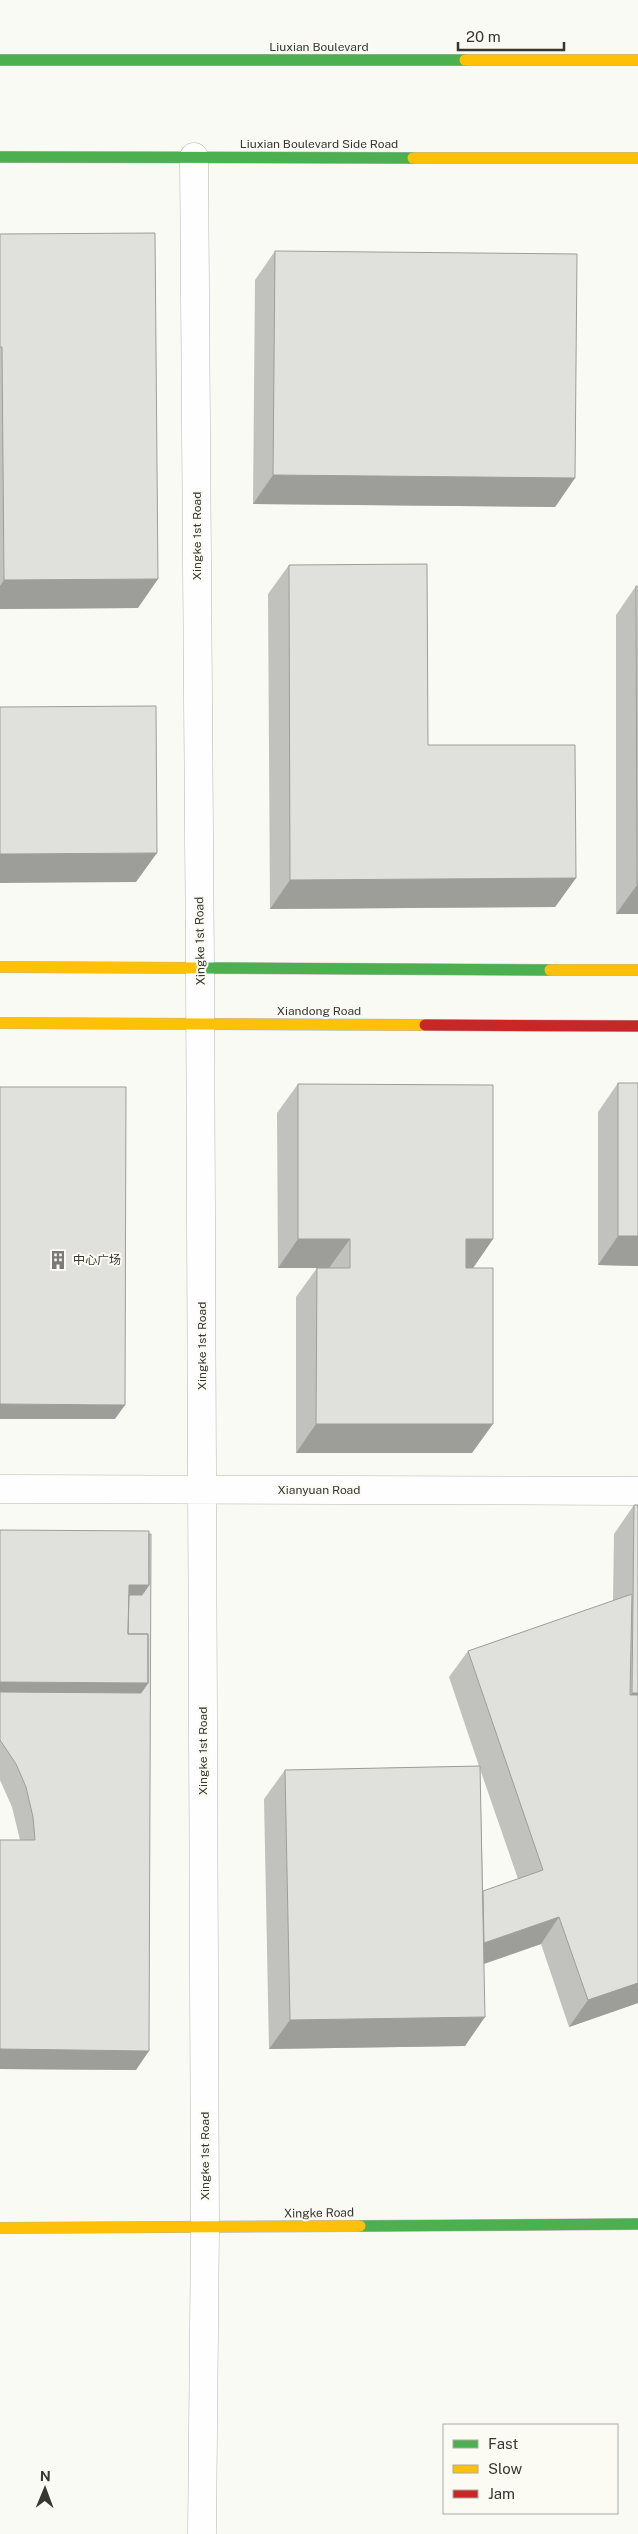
<svg xmlns="http://www.w3.org/2000/svg" width="638" height="2534" font-family="'Public Sans','Noto Sans SC',sans-serif">
  <rect width="100%" height="100%" fill="#fafaf5"/>
  <g fill="none" stroke-linecap="round" stroke-linejoin="round">
    <g stroke="#b5b5b1" stroke-width="29">
      <path id="street" d="M194,157L200,968L205,2228L202,2534
        M0,1489L638,1491"/>
    </g>
    <g stroke="#b5b5b1" stroke-width="12">
      <path id="fast" d="M0,60H465
        M0,157L413,158
        M201,968L550,970
        M360,2226L638,2224"/>
    </g>
    <g stroke="#b5b5b1" stroke-width="12">
      <path id="slow" d="M465,60H638
        M413,158H638
        M0,967L201,968
        M550,970H638
        M0,1023L425,1025
        M0,2228L360,2226"/>
    </g>
    <g stroke="#b5b5b1" stroke-width="12">
      <path id="jam" d="M425,1025L638,1026"/>
    </g>
    <use href="#street" stroke="#fefefe" stroke-width="28"/>
    <use href="#fast" stroke="#4caf50" stroke-width="11"/>
    <use href="#slow" stroke="#ffc107" stroke-width="11"/>
    <use href="#jam" stroke="#c62828" stroke-width="11"/>
  </g>
  <path fill="#c1c1bd" fill-rule="evenodd" d="M0,234L138,608L0,609Z
    M275,251L575,478L555,507L253,504L255,280Z
    M289,565L428,745L576,878L555,907L270,909L268,594Z
    M636,586H638V914H616V615Z
    M618,1083H638V1266L598,1265V1112Z
    M298,1084L493,1239L473,1268L472,1453H296V1297L317,1268H329H278L277,1113Z
    M634,1505H638V2003L569,2027L541,1944L484,1964L465,2046L269,2049L264,1799L285,1770L479,1766L449,1677L468,1651L613,1601L614,1534ZM480,1769L518,1879L483,1891Z
    M0,1530L136,2070L0,2069V1840H20L12,1807L0,1780Z"/>
  <path fill="#9d9d9a" d="M273,475L575,478L555,507L253,504Z
    M158,579L138,608L0,609V586L4,580Z
    M157,853L136,882L0,883V854Z
    M576,878L555,907L270,909L290,880Z
    M637,885H638V914H616Z
    M618,1236H638V1266L598,1265Z
    M298,1239H350L329,1268H278Z
    M466,1239H493L473,1268H446Z
    M0,1404L125,1405L115,1419H0Z
    M316,1424H493L472,1453H296Z
    M129,1585H149L128,1615Z
    M0,1682L148,1683L127,1713L0,1711Z
    M632,1693H638V1723L611,1722Z
    M559,1917L541,1944L463,1971L482,1944Z
    M638,1983V2003L569,2027L588,2000Z
    M485,2017L465,2046L269,2049L290,2020Z
    M0,2049L149,2051L136,2070L0,2069Z"/>
  <path fill="#e0e0dc" stroke="#9d9d9a" d="M155,233L158,579L4,580L2,347H0V234Z
    M275,251L577,254L575,478L273,475Z
    M427,564L428,745H575L576,878L290,880L289,565Z
    M636,586H638V885H637Z
    M156,706L157,853L0,854V707Z
    M618,1083H638V1236H618Z
    M298,1084L493,1085V1239H466V1268H493V1424H316L317,1268H350V1239H298Z
    M0,1087H126L125,1405L0,1404Z
    M634,1505H638V1693H632Z
    M0,1530L149,1531V1585H129L128,1634H148V1683L0,1682Z
    M149,1534H151L149,2051L0,2049V1840H35L33,1817L26,1787L16,1764L0,1740V1692L141,1693L148,1683V1634H128L129,1595H142L149,1585Z
    M632,1594L630,1695H638V1983L588,2000L559,1917L484,1943L483,1891L543,1870L468,1651Z
    M480,1766L485,2017L290,2020L285,1770Z"/>
  <defs>
    <g id="building-bare" transform="scale(1.5)"><path d="M-4-6H4V6H1V3H-1V6H-4ZM-2.5-4.3h1.7v1.8h-1.7ZM.8-4.3h1.7v1.8H.8ZM-2.5-1h1.7V.8h-1.7ZM.8-1h1.7V.8H.8Z" fill="#7b7b77" stroke="#fbfbf4" stroke-width="2.5" paint-order="stroke"/></g>
  </defs>
  <g fill-rule="evenodd">
    <use href="#building-bare" x="58" y="1260"/>
  </g>
  <g text-anchor="middle" stroke-width="4" stroke-linejoin="round" paint-order="stroke">
    <g font-size="12" fill="#363633" stroke="#fbfbf4">
      <text x="319" y="51">Liuxian Boulevard</text>
      <text x="319" y="148">Liuxian Boulevard Side Road</text>
      <text transform="translate(197 536) rotate(-90)" y="4">Xingke 1st Road</text>
      <text transform="translate(200 941) rotate(-91)" y="4">Xingke 1st Road</text>
      <text x="319" y="1015">Xiandong Road</text>
      <text transform="translate(202 1346) rotate(-90)" y="4">Xingke 1st Road</text>
      <text x="319" y="1494">Xianyuan Road</text>
      <text transform="translate(203 1751) rotate(-90)" y="4">Xingke 1st Road</text>
      <text transform="translate(205 2156) rotate(-90)" y="4">Xingke 1st Road</text>
      <text transform="translate(319 2213) rotate(-1)" y="4">Xingke Road</text>
    </g>
    <g font-size="12" fill="#363633" stroke="#fbfbf4" text-anchor="start">
      <text x="73" y="1264">中心广场</text>
    </g>
  </g>
  <rect x="443" y="2424" width="175" height="90" fill="#fbfbf4" stroke="#acaca7"/>
  <rect x="453" y="2440" width="25" height="8" fill="#4caf50" stroke="#acaca7"/>
  <text x="488" y="2449" font-size="15" fill="#363633">Fast</text>
  <rect x="453" y="2465" width="25" height="8" fill="#ffc107" stroke="#acaca7"/>
  <text x="488" y="2474" font-size="15" fill="#363633">Slow</text>
  <rect x="453" y="2490" width="25" height="8" fill="#c62828" stroke="#acaca7"/>
  <text x="488" y="2499" font-size="15" fill="#363633">Jam</text>
  <g transform="translate(45 2489) rotate(1)" stroke="#fbfbf4" stroke-width="4" paint-order="stroke">
  <path d="M0-4L9 19L0 12L-9 19Z" fill="#363633"/>
  <text y="-8" font-size="14" font-weight="bold" text-anchor="middle" fill="#363633">N</text>
  </g>
  <path d="M458 42v8h106v-8" fill="none" stroke="#363633" stroke-width="2.5"/>
  <text x="466" y="42" font-size="15" fill="#363633" stroke="#fbfbf4" stroke-width="4" paint-order="stroke">20 m</text>
</svg>
